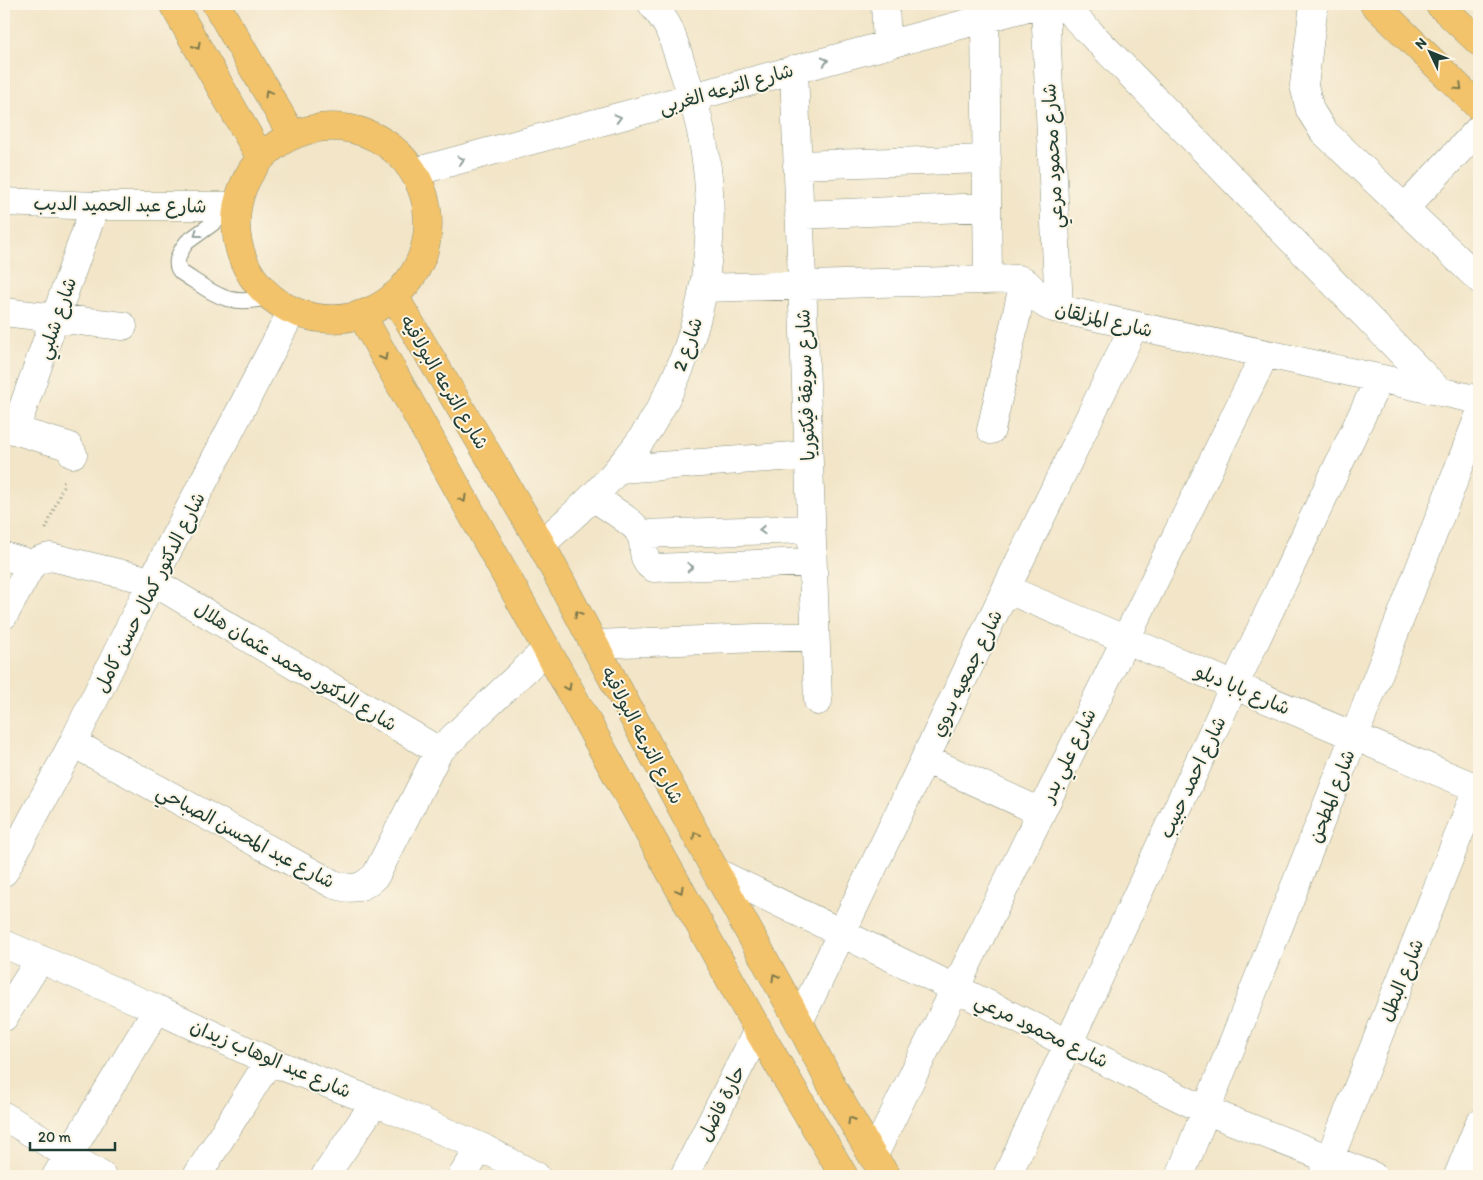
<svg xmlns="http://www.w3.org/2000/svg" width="1483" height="1180" font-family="Itim,'Playpen Sans Arabic',sans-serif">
  <rect width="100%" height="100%" fill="#fcf5e5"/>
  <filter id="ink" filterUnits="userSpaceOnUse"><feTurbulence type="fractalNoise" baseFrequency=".02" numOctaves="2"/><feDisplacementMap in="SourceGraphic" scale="10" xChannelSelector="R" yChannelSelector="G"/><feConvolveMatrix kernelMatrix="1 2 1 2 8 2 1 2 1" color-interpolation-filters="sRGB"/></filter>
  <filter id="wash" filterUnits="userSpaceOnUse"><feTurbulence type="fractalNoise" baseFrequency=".0096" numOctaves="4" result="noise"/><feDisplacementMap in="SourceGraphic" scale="20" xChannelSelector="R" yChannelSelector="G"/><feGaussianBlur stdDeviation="1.12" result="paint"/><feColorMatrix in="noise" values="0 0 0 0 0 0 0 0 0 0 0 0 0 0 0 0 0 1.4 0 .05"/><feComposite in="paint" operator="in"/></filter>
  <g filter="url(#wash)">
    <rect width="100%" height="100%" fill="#f2e5c8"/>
  </g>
  <g filter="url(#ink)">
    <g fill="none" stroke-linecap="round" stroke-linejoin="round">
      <g stroke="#88917e" stroke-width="17">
        <path id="service" d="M234,208L187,242C180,251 172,264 182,273C215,294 228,308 269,297"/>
      </g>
      <g stroke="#88917e" stroke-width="29">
        <path id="minor" d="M885,4L887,45
          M1045,4L1059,309
          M1062,4L1440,392
          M1314,4L1304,85L1310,110L1323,131L1479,279
          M985,18L988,280
          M794,69L818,701
          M797,165L987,159
          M414,172L1039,4
          M1405,208L1479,129
          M799,215L987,207
          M704,288L1018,279C1038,285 1034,306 1059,309L1479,400
          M4,312L123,326
          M4,427L68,446L73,454
          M15,430L95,206
          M991,430L1024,281
          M620,469L808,455
          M594,497C605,506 634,522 640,533C647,545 639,561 654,568L812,562
          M640,534L811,529
          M541,544C583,508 619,474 649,428C716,321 727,193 685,75C680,60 675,44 669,29C665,20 658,12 652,4
          M4,556L32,564
          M1006,589L1479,789
          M4,615L32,564C38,560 43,558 51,557L152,581L439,751
          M594,644L815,636
          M73,743L333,884C352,891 362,889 376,875L439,751L547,649
          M925,759L1041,812
          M4,872L73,743L152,581L292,311
          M716,872L1207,1111L1373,1176
          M4,944L157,1009L269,1061L375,1102L481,1147L536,1176
          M4,1017L40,959
          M799,1022L1006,589L1134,326
          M4,1116L102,1176
          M873,1157L1265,354
          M1323,1175L1479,784
          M56,1176L157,1009
          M197,1176L269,1061
          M325,1176L375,1102
          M462,1176L481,1147
          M684,1176L758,1030
          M1007,1176L1234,686L1379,379
          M1180,1176L1354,737L1479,416
          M1458,1176L1479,1124"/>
      </g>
      <g stroke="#88917e" stroke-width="29">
        <path id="tertiary" d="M4,202L95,206H237"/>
      </g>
      <g stroke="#88917e" stroke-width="29">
        <path id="primary" d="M173,4L261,158
          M216,4L292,135
          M1374,4L1479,107
          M1439,4L1479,42
          M236 223a96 96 0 1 1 192 0a96 96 0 1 1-192 0Z
          M394,296L541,544L594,644L716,872L799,1022L833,1088L873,1157L887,1176
          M361,314L758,1030L844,1176"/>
      </g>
      <path stroke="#88917e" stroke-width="3" stroke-dasharray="1 4" stroke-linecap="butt" d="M46,529L65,481"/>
      <use href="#service" stroke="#fff" stroke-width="15"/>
      <use href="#minor" stroke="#fff" stroke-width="28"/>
      <use href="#tertiary" stroke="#fff" stroke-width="28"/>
      <use href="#primary" stroke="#f2c36a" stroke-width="28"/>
    </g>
    <defs><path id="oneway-chevron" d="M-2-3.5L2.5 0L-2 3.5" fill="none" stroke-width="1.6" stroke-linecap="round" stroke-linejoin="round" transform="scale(1.25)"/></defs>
    <g stroke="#7e794c">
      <use href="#oneway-chevron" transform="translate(197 46) rotate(60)"/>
      <use href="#oneway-chevron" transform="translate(1459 87) rotate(44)"/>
      <use href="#oneway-chevron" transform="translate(268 93) rotate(-120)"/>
      <use href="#oneway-chevron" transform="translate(384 357) rotate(61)"/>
      <use href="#oneway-chevron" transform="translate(463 499) rotate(61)"/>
      <use href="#oneway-chevron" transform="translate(578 614) rotate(-118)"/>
      <use href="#oneway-chevron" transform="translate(568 687) rotate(61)"/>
      <use href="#oneway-chevron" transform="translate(696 835) rotate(-118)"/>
      <use href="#oneway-chevron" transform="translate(680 890) rotate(61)"/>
      <use href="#oneway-chevron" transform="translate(775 977) rotate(-119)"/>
      <use href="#oneway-chevron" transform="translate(851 1120) rotate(-120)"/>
    </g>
    <g stroke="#8f9e9a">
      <use href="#oneway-chevron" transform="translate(825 61) rotate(-15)"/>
      <use href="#oneway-chevron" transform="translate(618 118) rotate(-15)"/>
      <use href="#oneway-chevron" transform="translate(461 160) rotate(-15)"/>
      <use href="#oneway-chevron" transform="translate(197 234) rotate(144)"/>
      <use href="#oneway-chevron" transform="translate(762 530) rotate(178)"/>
      <use href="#oneway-chevron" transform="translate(690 567) rotate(-2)"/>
    </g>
  </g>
  <g text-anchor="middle" stroke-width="4" stroke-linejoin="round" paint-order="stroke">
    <g font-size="19" fill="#1f3d34" stroke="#fcf5e5">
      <text transform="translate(726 88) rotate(-16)" y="7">شارع الترعه الغربى</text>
      <text transform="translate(1052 156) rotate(-93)" y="7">شارع محمود مرعي</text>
      <text transform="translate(120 204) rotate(1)" y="7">شارع عبد الحميد الديب</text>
      <text transform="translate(56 318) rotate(-71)" y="7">شارع شلبي</text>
      <text transform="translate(1104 319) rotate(13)" y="7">شارع المزلقان</text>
      <text transform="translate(687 344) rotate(-71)" y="7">شارع 2</text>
      <text transform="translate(445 382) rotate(59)" y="7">شارع الترعه البولاقيه</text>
      <text transform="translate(805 385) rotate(-92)" y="7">شارع سويقة فيكتوريا</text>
      <text transform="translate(149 592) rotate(-63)" y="7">شارع الدكتور كمال حسن كامل</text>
      <text transform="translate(296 666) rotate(31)" y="7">شارع الدكتور محمد عثمان هلال</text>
      <text transform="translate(966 673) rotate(-64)" y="7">شارع جمعيه بدوي</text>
      <text transform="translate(1243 689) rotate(23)" y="7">شارع بابا دبلو</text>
      <text transform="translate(643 735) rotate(62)" y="7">شارع الترعه البولاقيه</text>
      <text transform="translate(1068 755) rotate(-64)" y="7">شارع علي بدر</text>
      <text transform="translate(1192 777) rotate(-65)" y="7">شارع احمد حبيب</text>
      <text transform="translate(1331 796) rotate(-69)" y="7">شارع المطحن</text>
      <text transform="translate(246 836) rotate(28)" y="7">شارع عبد المحسن الصباحي</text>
      <text transform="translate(1401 980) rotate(-68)" y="7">شارع البطل</text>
      <text transform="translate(1042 1030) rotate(26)" y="7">شارع محمود مرعي</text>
      <text transform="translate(271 1058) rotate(23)" y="7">شارع عبد الوهاب زيدان</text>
      <text transform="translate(721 1103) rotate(-63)" y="7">حارة فاضل</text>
    </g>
  </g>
  <rect width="1483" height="1180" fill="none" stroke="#fcf5e5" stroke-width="20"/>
  <g transform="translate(1430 52) rotate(313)" stroke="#fcf5e5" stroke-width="4" paint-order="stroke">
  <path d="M0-4L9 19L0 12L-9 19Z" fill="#1f3d34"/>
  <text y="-8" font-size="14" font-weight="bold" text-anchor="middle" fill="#1f3d34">N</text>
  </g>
  <path d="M30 1142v8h85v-8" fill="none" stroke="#1f3d34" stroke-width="2.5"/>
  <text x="38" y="1142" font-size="15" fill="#1f3d34" stroke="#fcf5e5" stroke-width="4" paint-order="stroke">20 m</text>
</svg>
